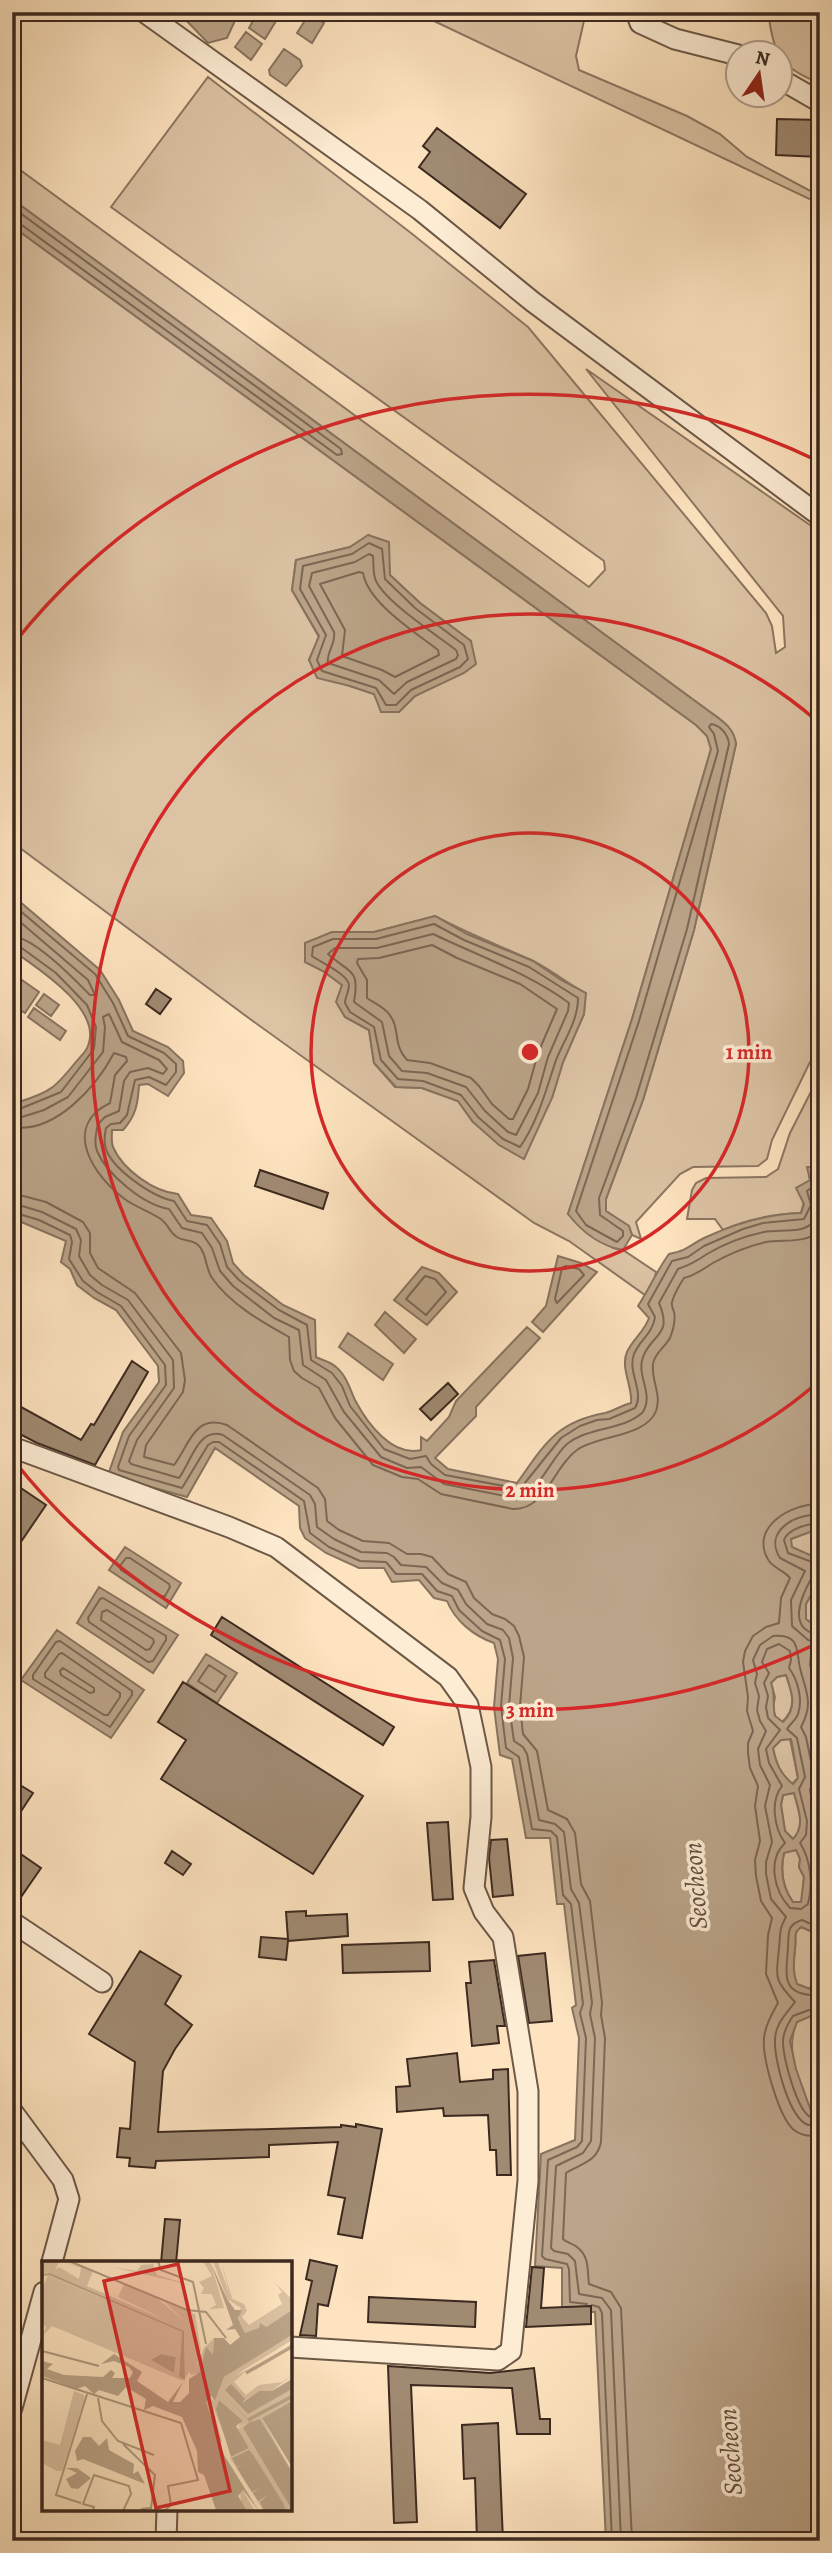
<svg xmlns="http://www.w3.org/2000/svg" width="832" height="2553" font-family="Alegreya,serif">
  <rect width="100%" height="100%" fill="#fde3bf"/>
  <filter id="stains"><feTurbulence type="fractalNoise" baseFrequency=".00286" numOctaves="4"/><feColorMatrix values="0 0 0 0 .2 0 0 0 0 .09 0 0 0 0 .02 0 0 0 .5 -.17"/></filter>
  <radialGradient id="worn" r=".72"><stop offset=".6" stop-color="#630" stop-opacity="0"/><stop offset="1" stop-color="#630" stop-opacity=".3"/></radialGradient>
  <path fill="#dcc3a4" stroke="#8c7662" stroke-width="2" fill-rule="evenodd" d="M415,12H586L576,56L579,70L687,116L720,134L747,157L820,196V204Z
    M768,12H820V83C779,68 774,53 768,12Z
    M208,77L411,233L528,327L766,613L772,626L776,653L785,647L783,616L586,369L820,532V1050L810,1062L772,1140L767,1159L758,1166L693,1167L680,1174L636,1222L641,1239L632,1235L628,1226L606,1211V1199L643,1100L694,930L736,744C733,726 719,719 706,709L12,199V164L589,587L605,570L604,561L111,207Z
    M12,226L696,725L707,736L711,749L632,1019L568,1214L613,1248L623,1250L656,1272L654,1282L645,1295L569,1241L534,1223L250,1019L12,842ZM369,535L390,575L420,603L471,641L435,685L415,696L399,712L374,694L350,686L309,660L319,637L292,590L296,560L350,547ZM435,916C466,933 498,945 529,959C547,967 567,983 585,993L584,1014L563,1062L552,1098L473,1122L458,1101L422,1088L395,1087L374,1063L369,1030L345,1017L337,1003L342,985L323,971L305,962L332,932H374Z
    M820,1074V1167H808L810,1180L801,1213C774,1214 748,1219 723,1230L715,1219H687L692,1190L696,1183L706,1178L766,1177L778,1169L790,1133Z
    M815,1530L820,1531V1630L806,1619V1604L818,1582L791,1547V1539Z
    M786,1675C792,1693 798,1707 782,1722L775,1716L773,1707L775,1697L771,1683L777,1677Z
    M790,1739L798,1778L792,1784C780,1774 776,1763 773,1748L781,1740Z
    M794,1793C798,1809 806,1826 793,1839L785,1831L781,1805L783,1795Z
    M797,1850L800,1859L799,1867L804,1877L802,1902H793C782,1887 780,1871 784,1852Z
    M801,1927L820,1935C820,1954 819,1972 810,1989L796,1984C792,1970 794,1962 795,1948C797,1938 792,1934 801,1927Z
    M811,2016L817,2019L814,2031L818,2043L815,2081L816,2106L811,2111C799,2083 784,2051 797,2021Z"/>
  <path fill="#bba489" stroke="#88735f" stroke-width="2" fill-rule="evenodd" d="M178,12H239L227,38L208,43Z
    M258,12H263L276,21L265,39L249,28Z
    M309,14L324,23L312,43L297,33Z
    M246,32L262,44L251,60L235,47Z
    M284,49L300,60L302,66L286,86L270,75L269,70Z
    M12,199L706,709C719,719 734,726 736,744L694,930L643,1100L606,1199V1211L629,1226L632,1235L623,1250C600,1246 582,1232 568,1214L632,1019L711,749L707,736L696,725L12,226Z
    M368,535L389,542L390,575L420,603L471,641L476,664L464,673L415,696L399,712H381L374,694L350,686L317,678L309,660L319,636L292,590L296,560L350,547Z
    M12,895L100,970L119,1000L133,1031L168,1047L183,1061L184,1073L168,1096L148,1084L139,1085C138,1103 136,1116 123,1130H112C112,1135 111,1142 113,1147C123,1170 154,1192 178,1194L191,1215L211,1218L227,1241L233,1263L244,1275L283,1305L315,1320L316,1357C322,1360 331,1362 336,1367C346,1375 350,1389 355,1400C367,1423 392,1457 421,1450V1437L427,1441L449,1417L456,1401L527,1327L540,1338L476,1407V1416L435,1458L448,1469L517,1483C545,1444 556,1422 605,1413C614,1411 622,1405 631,1403C633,1387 620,1368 627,1352C633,1339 644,1332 649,1318L638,1306C650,1288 657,1270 669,1254C689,1250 688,1246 704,1238C736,1223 766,1214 801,1213L804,1204L796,1188L810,1180L807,1167H820V1531L815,1530L791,1539L792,1547L819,1559L818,1582L806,1604V1619L820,1630V1935L801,1927C792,1934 797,1938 795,1948C794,1962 792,1970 797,1984L810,1989L814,1980L820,1957V2541H606L595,2312L562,2311V2268L535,2266L541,2154L575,2140L579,2038L572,2008L576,2005L564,1904H557L550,1838H526L512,1759L500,1755L494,1707L498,1659L494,1643C474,1636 455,1621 447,1601L434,1598L419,1580L392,1582L384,1568H359L326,1553L305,1538L300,1528L299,1506L215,1448L187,1497L108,1475L123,1432L159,1382L158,1366L116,1310L94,1298L77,1285L70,1269L61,1262L66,1241L12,1218V1099L19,1102C50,1092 55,1088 75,1063C79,1058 86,1052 88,1046C103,1009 37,968 12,950ZM786,1675C792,1693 798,1707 783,1722L775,1716C772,1703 776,1695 771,1683L777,1677ZM791,1739L798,1778L793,1784C780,1774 776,1763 773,1748L781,1740ZM794,1793C798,1808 806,1826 793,1839L785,1831L781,1805L783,1795ZM796,1850L800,1859L799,1867L804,1877L801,1902H793C782,1887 780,1871 784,1853ZM811,2016L817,2019L814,2031L818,2043L815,2081L816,2106L811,2111L796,2069L790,2041L797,2022Z
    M435,916L467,934L533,961L561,980L586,993L584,1014L563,1062L552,1098L524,1159L499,1145L473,1122L458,1101L422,1088L396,1087L374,1063L369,1030L345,1017L336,1002L342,985L323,971L305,962V943L332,932H374Z
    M12,973L39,992L25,1013L12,1005Z
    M44,994L59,1005L51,1016L36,1005Z
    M34,1008L66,1031L60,1040L28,1017Z
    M558,1256L581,1263L597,1272L543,1332L532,1322L546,1306Z
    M422,1267L439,1273L457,1292L427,1325L394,1300Z
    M385,1312L416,1339L404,1353L375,1325Z
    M348,1333L393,1364L383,1380L339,1347Z
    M125,1547L181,1583L166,1608L109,1570Z
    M99,1587L178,1635L153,1673L77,1623Z
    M57,1630L144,1690L111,1738L21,1680Z
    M206,1654L237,1673L217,1703L187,1683Z"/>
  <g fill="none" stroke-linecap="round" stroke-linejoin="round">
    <path stroke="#7c6654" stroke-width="2" d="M12,207L341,449L342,454L337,455L19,223L12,221
      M369,543L382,549L385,579L415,608L464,645L468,659L460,667L411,690L396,705H386L376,688L322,671L317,660L326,635L300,589L303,566L352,554Z
      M369,554L373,556C374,564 372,575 377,583C389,604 435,634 456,650L458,655L456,659L407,682L394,694L379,680L328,663C326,653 336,644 334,632L309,586L312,573L355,562Z
      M359,572L363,573C368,603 415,632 438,650L439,655L395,677L382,670L342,656L345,630L320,584Z
      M711,724C720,725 728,734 729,744L687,929L636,1098L599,1198L600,1215L623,1231V1236L617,1242L586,1225L576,1211L639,1021L718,751L714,734L709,727Z
      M12,904L95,974L113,1003L128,1036L164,1053L176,1064V1072L166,1085L149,1077L135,1080L127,1115L120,1123L111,1124L106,1128C105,1133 104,1140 105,1145C109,1168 153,1197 174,1201L187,1221L207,1225L220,1244L227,1267L239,1280L279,1310L307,1325L311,1360L332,1373L342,1386L350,1406L384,1449L410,1459L426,1456L431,1464L445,1475L520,1489L561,1438L580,1426L597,1420L609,1419L635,1408C645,1392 627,1372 634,1354C640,1340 653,1333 655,1317L648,1304L672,1261L688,1257L704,1246L743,1229L763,1223L804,1219L811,1205L807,1191L815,1185L820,1174
      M12,915L88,980L95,995H90C74,979 35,938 12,936
      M434,924L464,940L529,967L578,998C578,1021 564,1040 556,1060C546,1090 538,1121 520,1147L503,1139L478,1117L461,1095L423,1081L398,1079L381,1060L374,1027L350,1012L345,1003C345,998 349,991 349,985C348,974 320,962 312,956L313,947L333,939H376Z
      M433,934C479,956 528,973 569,1003L568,1011L548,1057L538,1093L516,1135L508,1132L485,1111L466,1087L427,1073L402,1071L389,1056L382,1022L354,1002C360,968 350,974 328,954L335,948H377Z
      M12,945L19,946L56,973L87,1005L96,1027L94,1049L61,1092L22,1108L12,1106
      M432,945L457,958L520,984L557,1009L538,1053L528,1089L513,1119H509L492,1104L479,1086L471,1078L430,1063L407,1060C392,1044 401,1029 389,1014C384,1007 374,1003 367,998V980L357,963L358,959L379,958Z
      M12,1116L22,1117L44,1110L68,1097L103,1052L105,1027L103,1017L109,1014L122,1042L159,1060L167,1069L163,1074L148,1068L130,1072L124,1081L119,1111L105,1117L98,1124C96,1132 94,1144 97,1151C107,1175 144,1205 169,1209L182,1228L202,1233L212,1248L220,1271L233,1286L274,1318L299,1330L303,1365L326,1380L344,1412L381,1457L407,1468L421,1467L444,1484L515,1498C536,1498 551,1458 567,1444C590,1426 623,1431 643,1412C654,1393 636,1376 643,1357C652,1333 673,1336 659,1303L678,1269C690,1265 697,1261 707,1254C724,1244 745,1236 764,1232C778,1229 803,1234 812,1223C821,1214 817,1202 820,1193
      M12,1127C55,1134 96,1087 114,1053L126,1057L127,1061L115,1075L110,1103C61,1127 93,1176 126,1200C134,1206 159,1216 163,1221C169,1226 170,1233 177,1237C183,1241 192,1240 197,1244C207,1252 205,1268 212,1278C230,1304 262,1322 289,1337L290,1360L294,1371L302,1378L319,1388L335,1418L373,1465L402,1477L418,1479L441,1494L513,1509C546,1510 554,1466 577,1450C598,1435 646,1437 656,1411C662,1394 651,1381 653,1364C654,1354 665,1347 670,1338C673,1330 676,1320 674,1312C673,1308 671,1306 672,1302C674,1295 680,1284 684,1278C696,1275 703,1269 713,1263C729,1254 749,1246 766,1242C784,1239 805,1244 820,1231
      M12,1193L46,1202L83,1222L90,1233V1253L98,1268L135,1293L181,1353L185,1380L183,1392L146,1445L144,1457L174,1465C189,1446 194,1413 227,1425L318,1488L325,1499L327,1521L339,1530L363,1541L389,1543L407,1554H421L432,1557L448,1574L466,1582L474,1598L492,1614L505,1619L514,1626L519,1636L524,1657L520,1706L523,1734L537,1751L548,1810L567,1819L575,1833L581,1884L590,1901L602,2003L601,2015L605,2038L601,2142C597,2162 582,2163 566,2173L563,2239C567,2243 572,2243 577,2247C590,2257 587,2270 589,2284L611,2292L621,2308L632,2541
      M12,1203L42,1212L76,1229L81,1240L79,1256L90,1275L102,1285L128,1300L173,1360L174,1388L137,1440L129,1461L131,1464L179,1478C191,1462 198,1427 223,1435L310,1495L315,1504L317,1527L334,1539L361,1552L387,1553L394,1557L401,1565L426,1567L442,1583L458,1590L466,1604L487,1624L503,1630L509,1638L513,1658L509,1706L514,1741L523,1747L527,1754L539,1820L555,1824L564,1832L571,1889L579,1903L592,2003L590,2014L595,2038L591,2141L583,2153L556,2166L551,2248L554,2251L568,2254L575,2261L579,2294L602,2298L611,2310L621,2541
      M12,1212L39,1220L70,1235L72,1242L69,1259L83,1281L97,1292L121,1306L165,1365L166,1385L129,1436L118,1467L119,1470L182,1488L208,1445L213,1442H219L304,1501L310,1533L329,1547L360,1561L386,1562L396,1574H422L437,1591L452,1596L459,1610L482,1631L500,1640L505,1659L501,1706L506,1748L519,1757L532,1829L551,1831L557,1837L563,1895L571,1904L583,2004L580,2013L586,2038L582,2141L577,2147L548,2160L542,2256L545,2259L567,2264L569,2269L570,2302L587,2304
      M566,1266L579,1269L584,1275L557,1303L555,1299L562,1268Z
      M425,1276L435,1279L446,1292L426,1315L406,1299Z
      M820,1504C791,1503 748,1528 769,1561C775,1569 785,1571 790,1578L781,1598L779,1623L766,1627L753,1636L745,1651L743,1662L748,1697L747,1711L753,1731L748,1743V1753L750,1768L758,1786L755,1806L760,1841L755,1860L756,1876L761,1901L772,1918L768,1935L766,1974L778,2003C772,2014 765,2026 764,2038C762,2058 779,2118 794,2130C802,2136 810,2137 820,2135
      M820,1515C796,1513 763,1531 780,1558L805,1571L791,1600L792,1626L808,1640L820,1644
      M820,1524C808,1523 788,1529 784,1540L788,1553L820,1565
      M126,1558H130L169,1584L170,1587L165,1596H161L121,1570L120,1566Z
      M820,1576L811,1579C801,1597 786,1630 820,1635
      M103,1598L166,1636V1640L153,1661L148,1662L89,1622L88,1618L100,1599Z
      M107,1610L153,1639L154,1642L150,1649L146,1650L101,1620L102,1612Z
      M60,1641L132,1691V1695L110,1727L33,1679V1675L56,1642Z
      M779,1644L790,1651L791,1660L789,1668C798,1680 803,1700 798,1714C796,1720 790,1724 787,1729L797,1738L805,1777L799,1789L807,1821L806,1835L800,1843C811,1860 813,1884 808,1904L801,1909L790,1908C774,1891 767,1860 785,1843C774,1828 770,1801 782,1786L769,1763L766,1749L780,1730L768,1718L766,1707L768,1696L764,1683L769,1673L762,1662L767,1649Z
      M62,1653L120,1693V1697L108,1715H104L45,1677V1673L59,1654Z
      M820,1654L811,1655L810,1665L820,1697L814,1727L820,1753
      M209,1665L226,1676L215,1692L198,1681Z
      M63,1668L94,1688V1692L90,1693L61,1675L60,1671Z
      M820,1875L811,1844L816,1822L810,1790L814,1776L806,1737L801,1727C814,1703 806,1692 800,1668C796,1651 801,1634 773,1636L760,1645L753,1660L757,1674L755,1683L759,1696L757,1710L760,1721L766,1731L758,1749L760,1765L770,1785L765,1806L772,1842L766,1862V1874L771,1899L786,1917C778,1931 781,1934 779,1948C776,1979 774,1980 795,2002C786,2014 775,2024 775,2040C774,2060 789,2118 808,2125L820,2124
      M820,1928L802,1920C786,1925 789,1934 788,1947C787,1969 779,1993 811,1995L820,1985
      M820,2013L809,2010L793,2016C789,2022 783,2032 783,2041C783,2057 797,2112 811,2117L820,2112
      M592,2305L599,2307L602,2313L612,2541"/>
  </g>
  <path fill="#a08a72" stroke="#3c291f" stroke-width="2" d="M777,119L820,120V157L776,155Z
    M437,128L526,194L500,228L419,167L430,152L423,146Z
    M156,989L171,999L160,1014L146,1004Z
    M260,1170L328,1193L323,1209L255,1186Z
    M132,1361L148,1372L95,1465L37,1443L12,1430V1402L81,1440L91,1424L94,1425Z
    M448,1383L458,1394L431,1420L420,1409Z
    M12,1482L46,1505L12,1555Z
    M222,1617L394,1727L383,1745L211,1635Z
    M183,1682L363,1796L313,1874L161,1779L186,1740L158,1722Z
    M12,1780L33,1793L12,1825Z
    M448,1822L453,1899L433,1900L427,1823Z
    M507,1839L513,1895L493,1897L489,1858L491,1840Z
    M12,1848L41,1868L12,1910Z
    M172,1851L191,1864L183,1875L165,1863Z
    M306,1911V1916L347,1914L348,1936L288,1941L286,1960L259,1957L261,1937L288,1939L286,1912Z
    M429,1942L430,1971L343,1973L342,1945Z
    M140,1951L181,1976L165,2004L192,2025L175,2049L163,2071L158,2132L341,2127V2125L356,2127V2124L382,2129L362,2238L338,2234L345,2198L328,2195L338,2142L269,2145V2157L156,2161L155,2168L129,2166L130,2158L117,2157L120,2128L130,2129L135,2062L89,2034Z
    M545,1953L552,2021L529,2023L518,1956Z
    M494,1960L505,2026H497L499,2043L472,2046L466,1983H471L469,1962Z
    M457,2053L460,2082L493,2079V2070L508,2069L511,2175H497L496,2150H490L488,2115L444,2116L443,2108L397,2112L396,2087L410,2086L407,2059Z
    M165,2219L180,2220L176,2263H161Z
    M310,2260L337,2266L328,2306L318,2304L316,2336L300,2335L312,2281L306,2279Z
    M532,2267L544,2268L541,2308L591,2306V2324L526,2327Z
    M369,2297L476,2302L475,2327L368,2322Z
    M388,2366L490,2373L534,2368L540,2419H550V2434H517L512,2388L411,2385L417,2522L394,2523Z
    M498,2423L503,2541H477L475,2478L464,2479L462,2425Z"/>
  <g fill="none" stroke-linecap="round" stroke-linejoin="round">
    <g stroke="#6c5847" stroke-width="23">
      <path id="street" d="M144,12L420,210L533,302L820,516
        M636,12L640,23L675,39L738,55
        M780,79L820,102
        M12,1447L229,1527L276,1547L448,1677L468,1705L481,1767V1817L474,1888L484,1912L503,1937L528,2091V2181L511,2351L498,2360L290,2347
        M12,1922L102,1982
        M12,2111L63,2180L69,2199L52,2262
        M12,2408L44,2292
        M166,2541L167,2509"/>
    </g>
    <use href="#street" stroke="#feedd5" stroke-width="19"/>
  </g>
  <g fill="none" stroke="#d62828" stroke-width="3.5">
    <circle cx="530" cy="1052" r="219"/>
    <path d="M817 1383A438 438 0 1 1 817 721"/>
    <path d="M818 1643A658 658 0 0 1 15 1462M15 642A658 658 0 0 1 818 461"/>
  </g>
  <g text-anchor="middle" stroke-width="7" stroke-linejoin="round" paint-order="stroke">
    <g font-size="26" font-style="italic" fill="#624e3f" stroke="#feedd5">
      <text transform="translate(695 1886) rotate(-94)" y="9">Seocheon</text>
      <text transform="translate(730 2452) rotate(-94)" y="9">Seocheon</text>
    </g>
  </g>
  <g transform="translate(42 2261)">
    <rect width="250" height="250" fill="#fde3bf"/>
    <path d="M0,0L17,1L13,9L17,6L37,18L39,7L20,0L51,10L45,25L126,60L76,36L82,23L116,38L144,61L122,41L153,53L159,89L153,109L162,87L172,77L171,94L165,93L158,112L148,114V110L143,117L142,70L8,12L0,14ZM161,0H168L182,47L167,48L174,44L170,33H159L162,27L157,21L170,15ZM171,0L176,1L188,35L179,0L190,37L186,36L202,43L205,50L200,56L207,64L240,43L236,34L240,31L233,22L250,38V49L224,66L203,72L196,56L199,47L185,38ZM111,3L115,14L149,24L70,6L95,10L99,4ZM6,14L140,71L137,116L146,122L10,65L0,75L4,66L0,62V28ZM119,93L134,96L132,112L109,99ZM250,74V79L192,115L205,109L192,121L204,134L217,124L240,121L250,114L230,130H217L199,142H220L250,128V134L207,158L250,135V140L220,157L250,211L218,158L201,167L250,249L222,250L188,197L207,187L201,177L197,179L196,168L204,162L195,167L200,160L177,139L183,176L170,143L180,181L174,180L176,175L164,141L169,135L170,140L182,116ZM32,130L42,134V139L20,210H15L0,202V179L18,184ZM189,204L186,205L213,250H205L199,242L198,227L192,225L185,211L184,206Z" fill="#dcc3a4" fill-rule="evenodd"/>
    <path d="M168,0L185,38L193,49H200L196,57L203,72L217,67L218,62L224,66L250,49V74L182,116L173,139L169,135L164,141L182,194L217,250L201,229L196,235L205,250L174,249L162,214L156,211L155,190L140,156L111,145L102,149L104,138L84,126L76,135L57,129L52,133L43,125L35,128L0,115L1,100L11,103L5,108L22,114L61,116L69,109L73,112L70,117H88L91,111L87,106L72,100L59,103L72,93L100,111L95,120L126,141L141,121L131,141H138L147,132V118L158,111L164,86L171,94L172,77H182L188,84L198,76L193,68L184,69L191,64ZM8,12L142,70L143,119L137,116L140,71L7,14L2,15L0,28V14ZM119,93L134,96L132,112L109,99ZM250,118V128L206,153L183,129L189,123L203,138L200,142L217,130H230ZM181,133L209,161L218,158L250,211V249L201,167L208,161ZM177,139L201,160L194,165L207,187L189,196L174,148ZM250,140L248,163L250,206L220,157ZM41,176H49L57,185L65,177L67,189L92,203L91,213L96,210L103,223L41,198L35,200L33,190ZM207,189L212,195L246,250L241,243L244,250H222L218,241L228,233L216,240L211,232L218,227L210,231L206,225L195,207L201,203L195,206L190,197ZM24,207H35L49,217L36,228L29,227L24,218L35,212Z" fill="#bba489"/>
    <path fill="none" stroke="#bba489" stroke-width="3.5" d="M204,112L251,85M206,159L251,135"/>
    <path fill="none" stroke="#b0997f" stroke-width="2" d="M27,0L145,49L164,51L184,77M65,0H113M116,0L119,9L151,21L164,83M0,90L57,105M0,117L139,162L156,219L126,225L129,244L122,250M56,137L60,160L76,180L112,194M81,183L113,214L109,247L99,248M39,242L14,234L45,133M51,250L52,246L41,243L52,214L87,225L89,233L81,250"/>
    <path fill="#d62828" fill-opacity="0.15" stroke="#d62828" stroke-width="3.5" d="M136,3L188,230L114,247L62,20Z"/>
    <rect width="250" height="250" fill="none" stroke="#3c291f" stroke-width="3.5"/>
  </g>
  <circle cx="530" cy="1052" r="10" fill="#d62828" stroke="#feedd5" stroke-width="3.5"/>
  <g font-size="21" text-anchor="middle" font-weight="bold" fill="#d62828" stroke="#feedd5" stroke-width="7" stroke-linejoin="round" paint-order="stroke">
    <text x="749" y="1059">1 min</text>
    <text x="530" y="1497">2 min</text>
    <text x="530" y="1717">3 min</text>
  </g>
  <rect width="832" height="2553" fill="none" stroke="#fde3bf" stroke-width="42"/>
  <rect x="14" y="14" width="804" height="2525" fill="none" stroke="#3c291f" stroke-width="3.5"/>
  <rect x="21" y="21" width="790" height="2511" fill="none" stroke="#3c291f" stroke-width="2"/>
  <g transform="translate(759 74) rotate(13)"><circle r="33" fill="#feedd5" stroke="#b09f8c" stroke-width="2"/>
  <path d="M0-5L12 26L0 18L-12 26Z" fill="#8f2418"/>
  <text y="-10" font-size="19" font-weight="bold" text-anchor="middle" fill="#3c291f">N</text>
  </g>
  <rect width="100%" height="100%" filter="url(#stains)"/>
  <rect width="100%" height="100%" fill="url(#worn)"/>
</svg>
